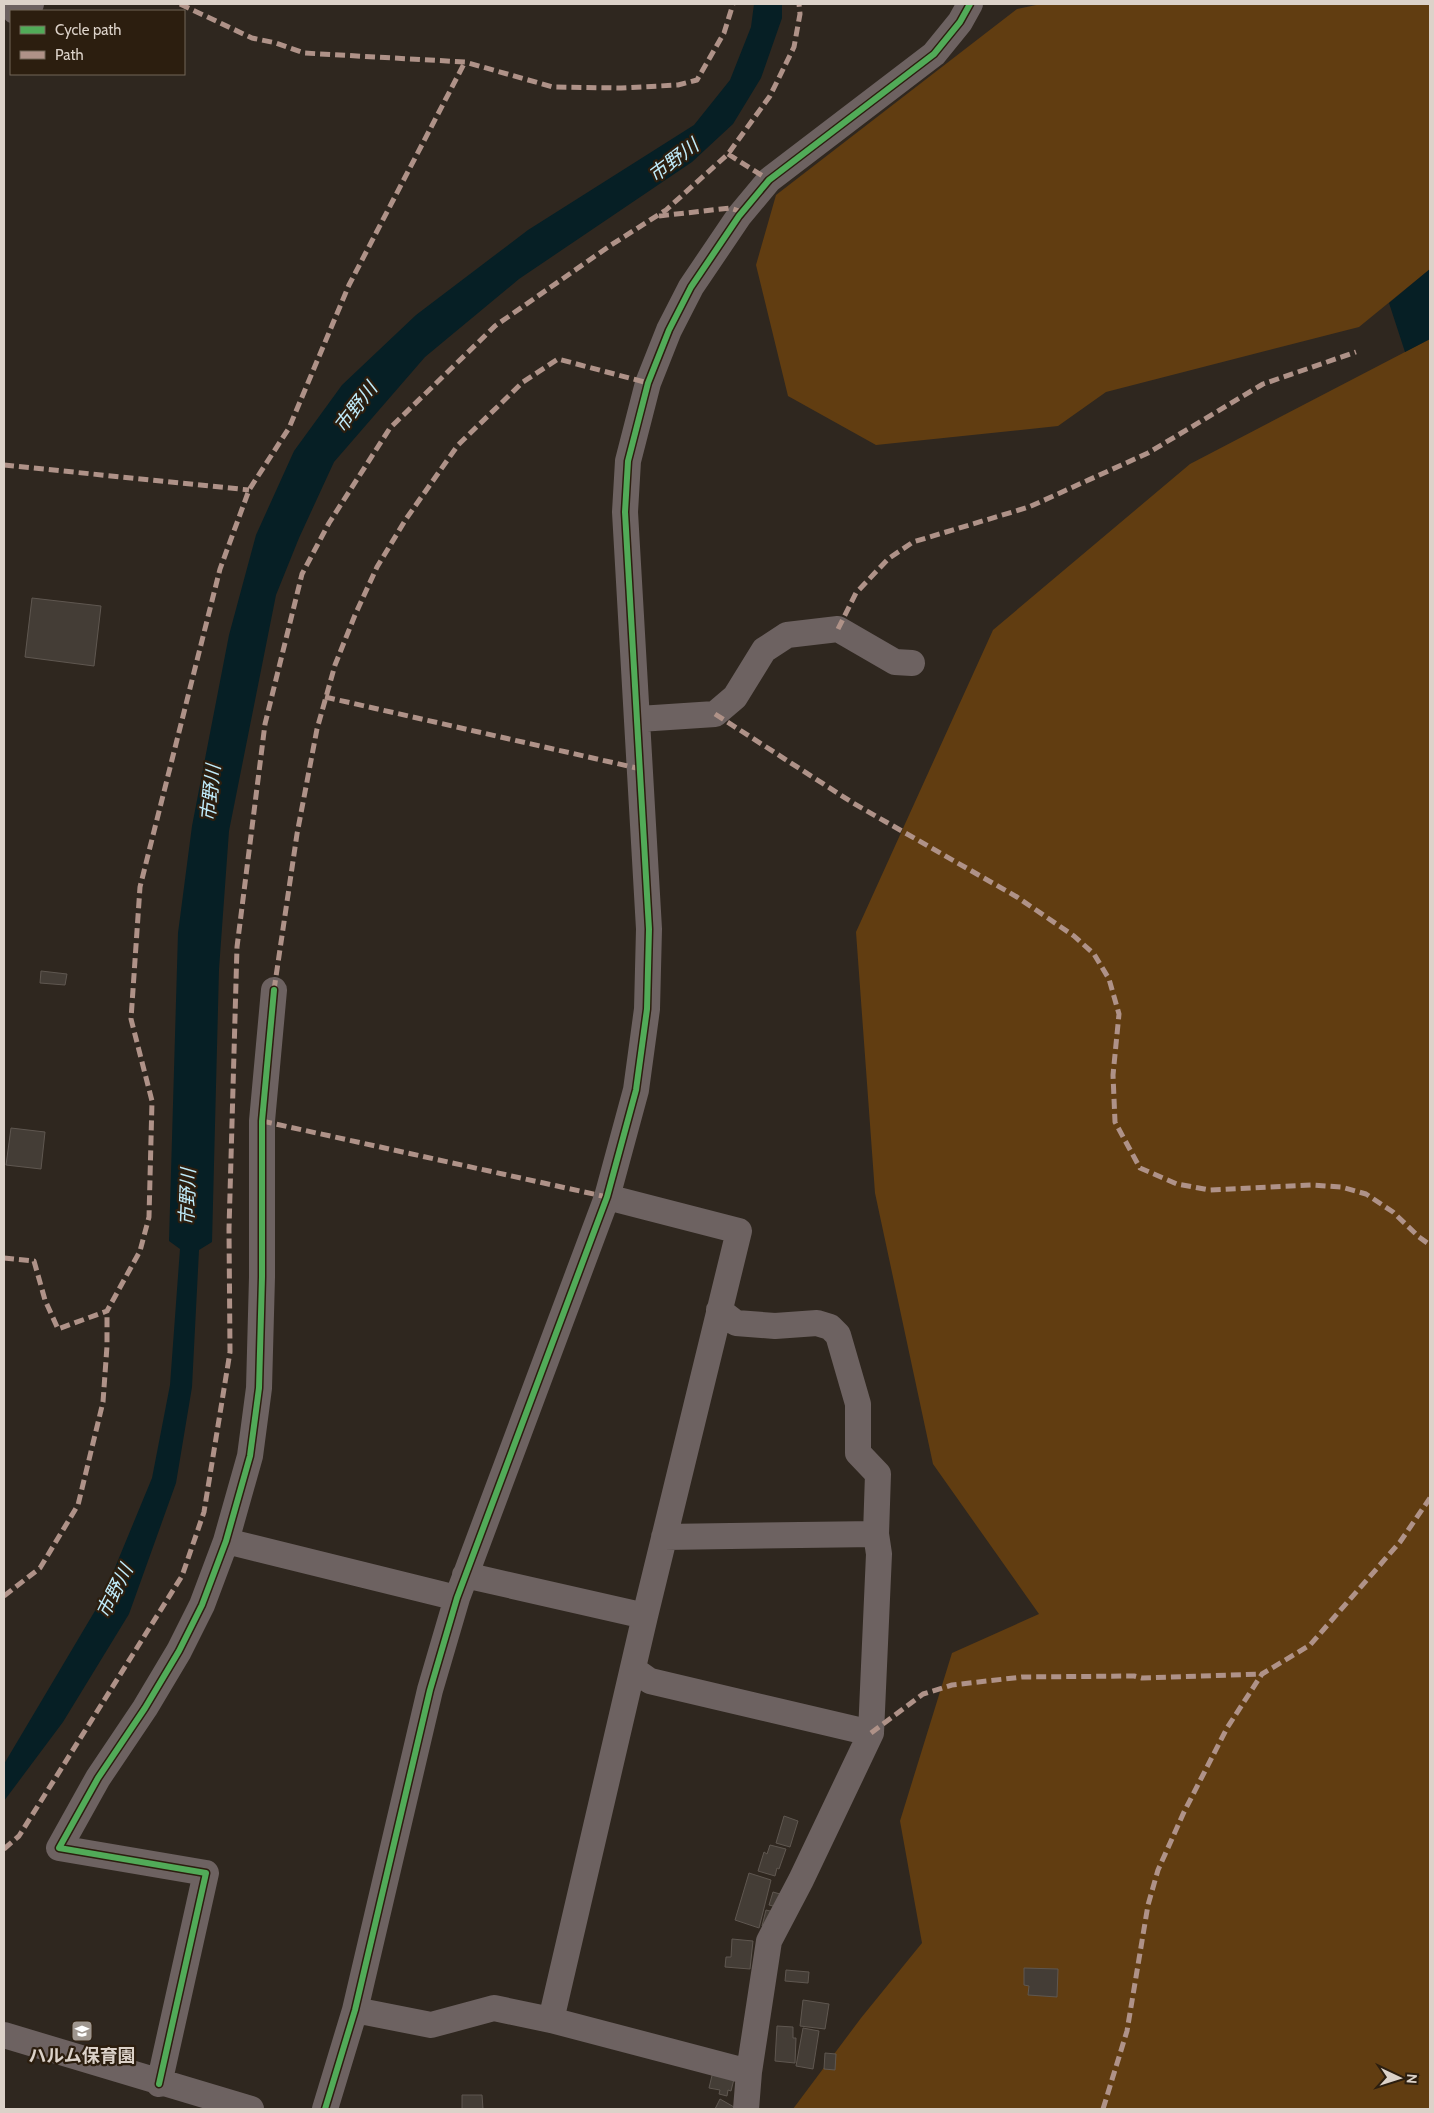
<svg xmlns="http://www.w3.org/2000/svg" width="1434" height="2113" font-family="Cabin,'Noto Sans JP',sans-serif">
  <rect width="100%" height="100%" fill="#2f271f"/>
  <path fill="#613d11" d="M1041,4H1430V269L1359,327L1106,392L1058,426L876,445L788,396L756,265L776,195L1017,9Z
    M1430,339V2109H793L861,2018L922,1943L900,1821L952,1653L1039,1614L933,1464L875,1193L856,932L993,630L1190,464Z"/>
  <path fill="#061f25" d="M754,4H782V18L761,78L733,124L692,162L519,279L425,357L334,462L299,538L276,595L229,831L219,969L212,1242L199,1250L192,1387L176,1483L129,1614L63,1722L4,1801V1764L102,1599L152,1478L170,1385L180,1249L169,1241L178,933L192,826L229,635L256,535L294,451L342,385L416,315L528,230L694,125L730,80L751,27Z
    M1430,269V339L1405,352L1389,303Z"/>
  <path fill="#443d36" stroke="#5f5750" d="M32,598L101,606L94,666L25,657Z
    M41,971L67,974L65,985L40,983Z
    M11,1128L45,1132L41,1169L6,1165Z
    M784,1816L798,1821L790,1847L776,1843Z
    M770,1845L786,1849L779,1869L777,1868L775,1876L758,1871L764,1852L767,1854Z
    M749,1873L771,1880L759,1928L735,1920Z
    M773,1892L780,1894L777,1907L769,1905Z
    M766,1910L774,1912L770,1928L762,1926Z
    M732,1939L753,1941L750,1969L725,1967L726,1957H731Z
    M1024,1968L1058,1969L1057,1997L1028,1995L1029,1986L1024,1985Z
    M786,1970L809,1972L808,1983L785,1981Z
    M803,2000L829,2004L825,2029L800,2026Z
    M777,2026L793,2027V2038H796L795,2063L775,2061Z
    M803,2028L819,2031L813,2069L796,2066Z
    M825,2053L836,2054L835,2070L824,2069Z
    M714,2067L736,2071L731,2091L728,2090L727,2096L719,2094L720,2090L709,2088Z
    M462,2095H482L483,2109H462Z
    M720,2099L734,2107L732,2109H715Z"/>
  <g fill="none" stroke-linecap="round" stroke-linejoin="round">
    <path stroke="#6d6261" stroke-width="26" d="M15,11L31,4
      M639,719L715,714L735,697L764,650L787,635L838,629L895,662L912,663
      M719,1310L736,1323L775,1326L817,1323L830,1327L838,1335L858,1404V1453L878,1474L876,1534
      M664,1537L876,1534L879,1554L871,1733L801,1880L769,1941L749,2072L746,2109
      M226,1541L457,1598
      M465,1575L645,1616
      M633,1669L650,1681L871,1733
      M355,2010L431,2025L494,2008L551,2020L749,2072
      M551,2020L645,1616L739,1231L607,1197
      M4,2035L251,2109
      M159,2084L206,1873L59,1848L98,1778L145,1708L179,1651L202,1605L226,1541L250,1456L259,1388L262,1277V1121L274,990
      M325,2109L355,2010L430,1690L457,1598L607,1197L636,1090L647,1009L649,929L625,512L628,461L648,383L669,330L691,287L739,216L769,180L934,54L960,22L970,4"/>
    <path stroke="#af9288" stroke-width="5" stroke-dasharray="10 5" stroke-linecap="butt" d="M180,4L252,38L276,43L304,53L465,62L553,87L621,88L678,85L697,80L724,33L733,4
      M728,154L769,180
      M659,216L730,208L742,212
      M4,465L249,490
      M838,629L856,593L888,559L913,542L1029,507L1148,453L1263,384L1356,352
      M325,697L641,769
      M715,714L853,803L1017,897L1074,936L1094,954L1109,979L1119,1014L1113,1075L1115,1122L1140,1168L1177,1184L1210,1190L1313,1185L1341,1187L1366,1194L1393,1212L1419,1237L1430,1245
      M274,990L297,834L317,729L335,665L355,615L377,567L406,519L458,445L523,382L558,359L648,383
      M262,1121L607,1197
      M4,1258L34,1261L45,1300L58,1329L107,1311L140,1251L149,1217L152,1101L131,1019L140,887L220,569L249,490L289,428L349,285L465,62
      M4,1596L40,1568L78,1505L103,1402L107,1346V1311
      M871,1733L923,1694L952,1685L1022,1677L1134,1676L1142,1678L1262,1674
      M4,1849L19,1836L182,1576L204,1512L230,1352L229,1229L237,947L265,724L302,574L329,523L390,428L495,326L611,245L666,210L728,154L770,96L794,47L800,14L799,4
      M1103,2109L1127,2031L1148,1905L1158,1870L1184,1812L1227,1728L1262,1674L1310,1645L1400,1542L1430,1498"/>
    <g stroke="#2c1e0f" stroke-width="9">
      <path id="cycleway" d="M159,2084L206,1873L59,1848L98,1778L145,1708L179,1651L202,1605L226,1541L250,1456L259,1388L262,1277V1121L274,990
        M325,2109L355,2010L430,1690L457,1598L607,1197L636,1090L647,1009L649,929L625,512L628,461L648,383L669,330L691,287L739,216L769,180L934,54L960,22L970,4"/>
    </g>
    <use href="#cycleway" stroke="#51ab58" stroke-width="6"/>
  </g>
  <defs>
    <g id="school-square" transform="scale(1.125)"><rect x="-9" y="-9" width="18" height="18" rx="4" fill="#9f968e" stroke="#2c1e0f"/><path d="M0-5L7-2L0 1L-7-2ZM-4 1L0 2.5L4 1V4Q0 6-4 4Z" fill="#fff"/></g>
  </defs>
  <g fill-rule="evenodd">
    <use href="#school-square" x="82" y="2031"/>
  </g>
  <g text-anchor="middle" stroke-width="4.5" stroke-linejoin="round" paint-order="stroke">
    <g font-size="18" font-weight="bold" fill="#dcd2c9" stroke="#2c1e0f">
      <text x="82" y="2062">ハルム保育園</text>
    </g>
    <g font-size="19" font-style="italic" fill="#c0ecfb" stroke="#2c1e0f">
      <text transform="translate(673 160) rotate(-37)" y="7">市野川</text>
      <text transform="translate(355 407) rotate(-52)" y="7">市野川</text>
      <text transform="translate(210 793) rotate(-84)" y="7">市野川</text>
      <text transform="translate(187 1197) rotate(-88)" y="7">市野川</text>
      <text transform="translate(114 1591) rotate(-63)" y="7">市野川</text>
    </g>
  </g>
  <rect width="1434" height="2113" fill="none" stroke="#dcd2c9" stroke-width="10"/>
  <rect x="10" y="10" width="175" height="65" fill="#2c1e0f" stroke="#726659"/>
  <rect x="20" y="26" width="25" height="8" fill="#51ab58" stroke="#726659"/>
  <text x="55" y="35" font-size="15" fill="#dcd2c9">Cycle path</text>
  <rect x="20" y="51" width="25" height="8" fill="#af9288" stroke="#726659"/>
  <text x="55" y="60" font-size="15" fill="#dcd2c9">Path</text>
  <g transform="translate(1399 2078) rotate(94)" stroke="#2c1e0f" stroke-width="4" paint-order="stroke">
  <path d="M0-4L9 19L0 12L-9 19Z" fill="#dcd2c9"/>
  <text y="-8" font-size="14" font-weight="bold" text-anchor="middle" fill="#dcd2c9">N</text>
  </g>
</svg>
